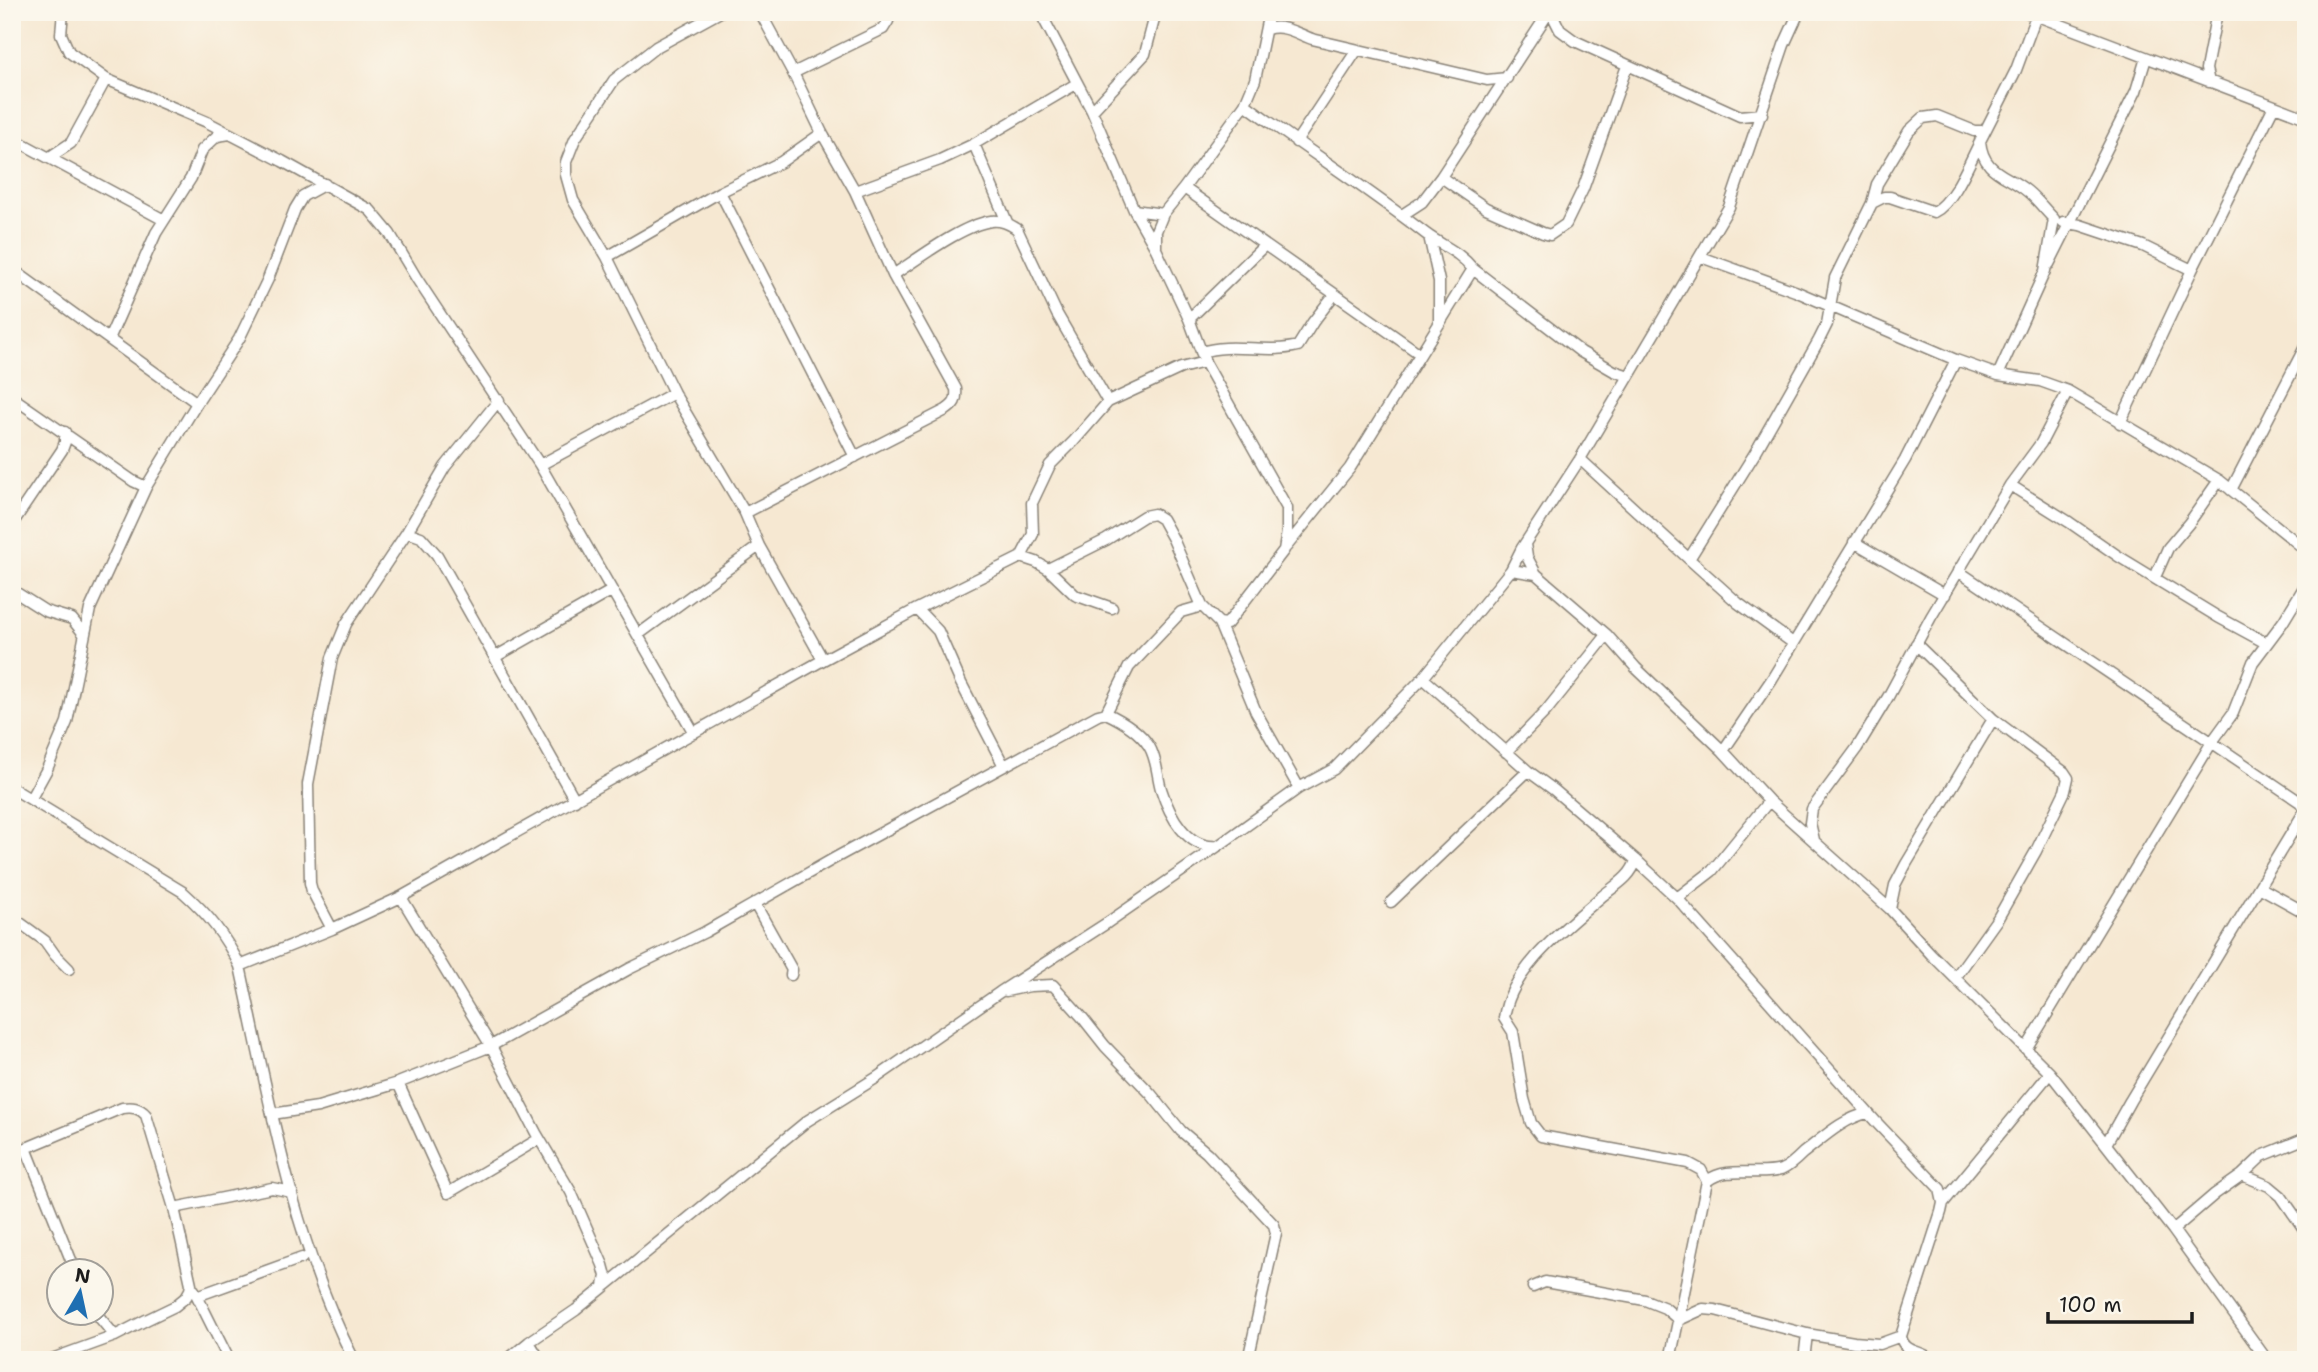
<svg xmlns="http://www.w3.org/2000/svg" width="2318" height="1372" font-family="'Shantell Sans',sans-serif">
  <rect width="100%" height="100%" fill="#fbf7ec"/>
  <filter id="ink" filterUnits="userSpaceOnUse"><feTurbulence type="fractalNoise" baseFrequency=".0143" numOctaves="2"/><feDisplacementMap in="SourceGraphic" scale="14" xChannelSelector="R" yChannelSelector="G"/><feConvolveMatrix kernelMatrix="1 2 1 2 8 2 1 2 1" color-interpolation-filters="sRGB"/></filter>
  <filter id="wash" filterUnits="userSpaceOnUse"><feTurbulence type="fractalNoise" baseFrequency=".00686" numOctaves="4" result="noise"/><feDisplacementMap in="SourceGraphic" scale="28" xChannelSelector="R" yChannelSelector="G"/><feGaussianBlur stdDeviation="1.57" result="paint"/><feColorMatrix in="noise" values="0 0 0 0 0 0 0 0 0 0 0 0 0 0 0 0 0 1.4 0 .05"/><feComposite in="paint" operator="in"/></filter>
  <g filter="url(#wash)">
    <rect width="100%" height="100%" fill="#f6e8d2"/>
  </g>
  <g filter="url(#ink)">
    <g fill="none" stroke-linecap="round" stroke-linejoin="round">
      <g stroke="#898277" stroke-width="13">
        <path id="minor" d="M63,12L61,34L69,52L106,79L207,122L282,161L370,210L390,234L417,279L540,465L694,733
          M720,12L656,47L614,80L575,139L566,162V175L573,200L607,257L674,393L745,513L759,546L823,660
          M1040,12L1092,111L1134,210L1156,249L1189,319L1205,362L1287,508V532L1284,550L1227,624L1219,623L1202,606L1173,539L1162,519L1154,514L1144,516L1106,540L1048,569
          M1551,12L1560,30L1575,41L1740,116L1762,114
          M2027,12L2306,118
          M1267,29C1283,24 1296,33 1312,39L1487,80L1507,78
          M793,73L883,29L888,21L890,12
          M2209,82L2206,69L2217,12
          M1245,104C1304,148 1367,188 1426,234C1442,246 1460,252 1473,269L1581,352L1614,371L1629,376
          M1092,111L1145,54L1156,12
          M12,138L164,220
          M1296,142L1357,50
          M974,144L1007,222
          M50,157L71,143L106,79
          M1441,177L1486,208L1543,233L1550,235L1566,224L1583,189L1627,66
          M1184,188L1420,354
          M855,191L940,160L974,144L1076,84
          M720,192L855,457
          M1872,203L1884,197H1890L1934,212C1954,202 1969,163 1980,142
          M1134,210L1163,214
          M1402,215L1422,202L1441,177L1549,12
          M2063,222L2080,225L2143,246L2192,270
          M1429,236L1439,281V322
          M1156,247V231L1163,214L1184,188L1245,104L1255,80L1269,12
          M607,257L720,192L781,162L822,133
          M1701,257L1795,291L1956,360L1998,375L2040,381L2068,391L2219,480L2306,550
          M2049,264L2136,91L2146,58
          M12,269L197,403
          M893,275C918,259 962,225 991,221C1001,220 1008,223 1017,229L1057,314L1108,402
          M1189,319L1265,245
          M109,339L156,233L191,178L202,150L217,136L230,134
          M1201,352C1232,342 1266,354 1298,346L1313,322L1334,295
          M1998,375L2045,271L2054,219C2045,210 2037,199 2027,191C2006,174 1983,173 1980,141L2016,70L2036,16
          M12,397L133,481L146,487
          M2120,423L2192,270L2274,106
          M1580,459L1689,559
          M540,465L674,393
          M2010,485L2069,522L2118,556L2218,617L2266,643
          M2231,490L2306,345
          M745,513L946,410C955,404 957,400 956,389L893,275L855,191L822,133L793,73L760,12
          M12,524L62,450L65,442V432
          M407,532L421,537L437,555L575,800
          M1854,542L1945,595
          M1525,544L1527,557L1536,574
          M1286,547L1350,468L1473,269
          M1021,557L1036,562L1048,569L1075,595L1112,608
          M1511,570L1522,548L1580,459L1729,207L1784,45L1799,12
          M1958,571L2306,806
          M2155,577L2168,548L2189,523L2219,480
          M12,590L45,611L72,619L84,634
          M917,609L938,631L961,683L1004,766
          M1219,623L1256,712L1299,788
          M639,634L759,546
          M1793,643L1738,603L1689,559L1755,453L1819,340L1827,324L1835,278L1872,203L1877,184L1909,131L1923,118L1937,116L1974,131H1984
          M1916,644L1993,719L2064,772L2068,778L2065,791L2036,851L1998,918L1955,978
          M495,657L611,591
          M1423,678L1528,771L1554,790L1636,860L1677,898L1877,1123L1940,1189L1943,1203L1941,1212L1901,1336C1903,1353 1921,1350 1933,1360
          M1106,713C1121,720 1140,732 1149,746C1157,759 1157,775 1161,789C1169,814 1187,850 1218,846L1299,788L1334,769L1423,678L1511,570L1536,574L1607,635L1636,668L1723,751L1769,801L1890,909L1931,954L2050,1073L2173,1230L2267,1360
          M1723,751L1772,679L1905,460L1956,360
          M1506,752L1546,711L1607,635
          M12,788L183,892C209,915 225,936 240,966C269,1099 292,1238 354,1360
          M31,798L47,769L67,722L90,609L146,487L197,403L239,339L268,279L295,209L303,196L325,184
          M1814,840L1810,823L1812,809L1857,748L1888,697L1931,617L2010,485L2041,443L2068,391
          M1636,860C1631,878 1614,886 1600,898C1565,928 1510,970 1504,1018L1513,1032L1524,1099L1531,1123L1541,1136L1688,1163L1701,1170L1707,1181L1670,1360
          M2259,887L2306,913
          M401,897L491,1046L536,1133L571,1192L603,1265L606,1276L604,1286
          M1677,898L1712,871L1769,801
          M1391,902L1528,771
          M755,904L792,970L791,975
          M1890,909L1895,885L1906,864L1993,719
          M12,917L45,941L55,955L69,969
          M332,929L312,891L310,883L308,784L332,658L346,624L407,532L445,467L499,400
          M240,966L332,929L401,897L823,660L917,609L1021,557L1033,534L1032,503L1050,465L1074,441L1108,402L1181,368L1205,362
          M1006,991L1030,986L1053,985L1082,1017L1105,1046L1151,1094L1181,1131L1207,1153L1274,1225L1276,1233L1248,1360
          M2026,1049L2212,742L2233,713L2253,662L2283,622L2306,584
          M398,1083L448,1193L539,1139
          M272,1114L318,1107L398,1083L491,1046L629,969L705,932L835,858L1098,715L1106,713L1129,667L1181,612L1202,606
          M2106,1144L2130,1101L2306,809
          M26,1148L75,1270
          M12,1154L122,1108C132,1107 139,1107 146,1115L174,1208L191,1284L190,1290L186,1297L175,1306L146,1320L115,1336L49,1360
          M2242,1175L2269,1186L2281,1196L2306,1232
          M1707,1181C1728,1165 1756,1177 1781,1170C1789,1167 1797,1159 1803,1153C1824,1137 1842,1119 1868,1113
          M1943,1203L2050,1073
          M174,1208L272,1188L292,1192
          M2173,1230L2215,1194L2242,1175L2262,1156L2306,1138
          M1533,1287L1545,1282L1645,1300L1665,1308L1679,1320L1703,1309L1715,1310L1807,1334L1854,1342L1879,1344L1901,1336
          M194,1290L229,1360
          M197,1296L302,1258
          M95,1312L115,1336
          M529,1342L576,1310L807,1121L876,1078L1000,992L1107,923L1218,846
          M507,1360L529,1342L540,1360
          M1804,1360L1807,1334"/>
      </g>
      <use href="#minor" stroke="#fff" stroke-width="10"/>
    </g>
  </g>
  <rect width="2318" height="1372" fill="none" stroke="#fbf7ec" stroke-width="42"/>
  <g transform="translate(80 1292) rotate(9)"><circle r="33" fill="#fbf7ec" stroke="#a29f99" stroke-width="2"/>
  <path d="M0-5L12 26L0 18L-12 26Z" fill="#1f6fb2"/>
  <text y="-10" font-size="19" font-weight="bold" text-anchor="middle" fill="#1c1c1c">N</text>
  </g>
  <path d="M2048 1312v10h144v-10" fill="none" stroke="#1c1c1c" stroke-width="3.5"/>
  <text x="2059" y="1312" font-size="21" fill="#1c1c1c" stroke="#fbf7ec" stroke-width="5" paint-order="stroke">100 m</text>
</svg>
